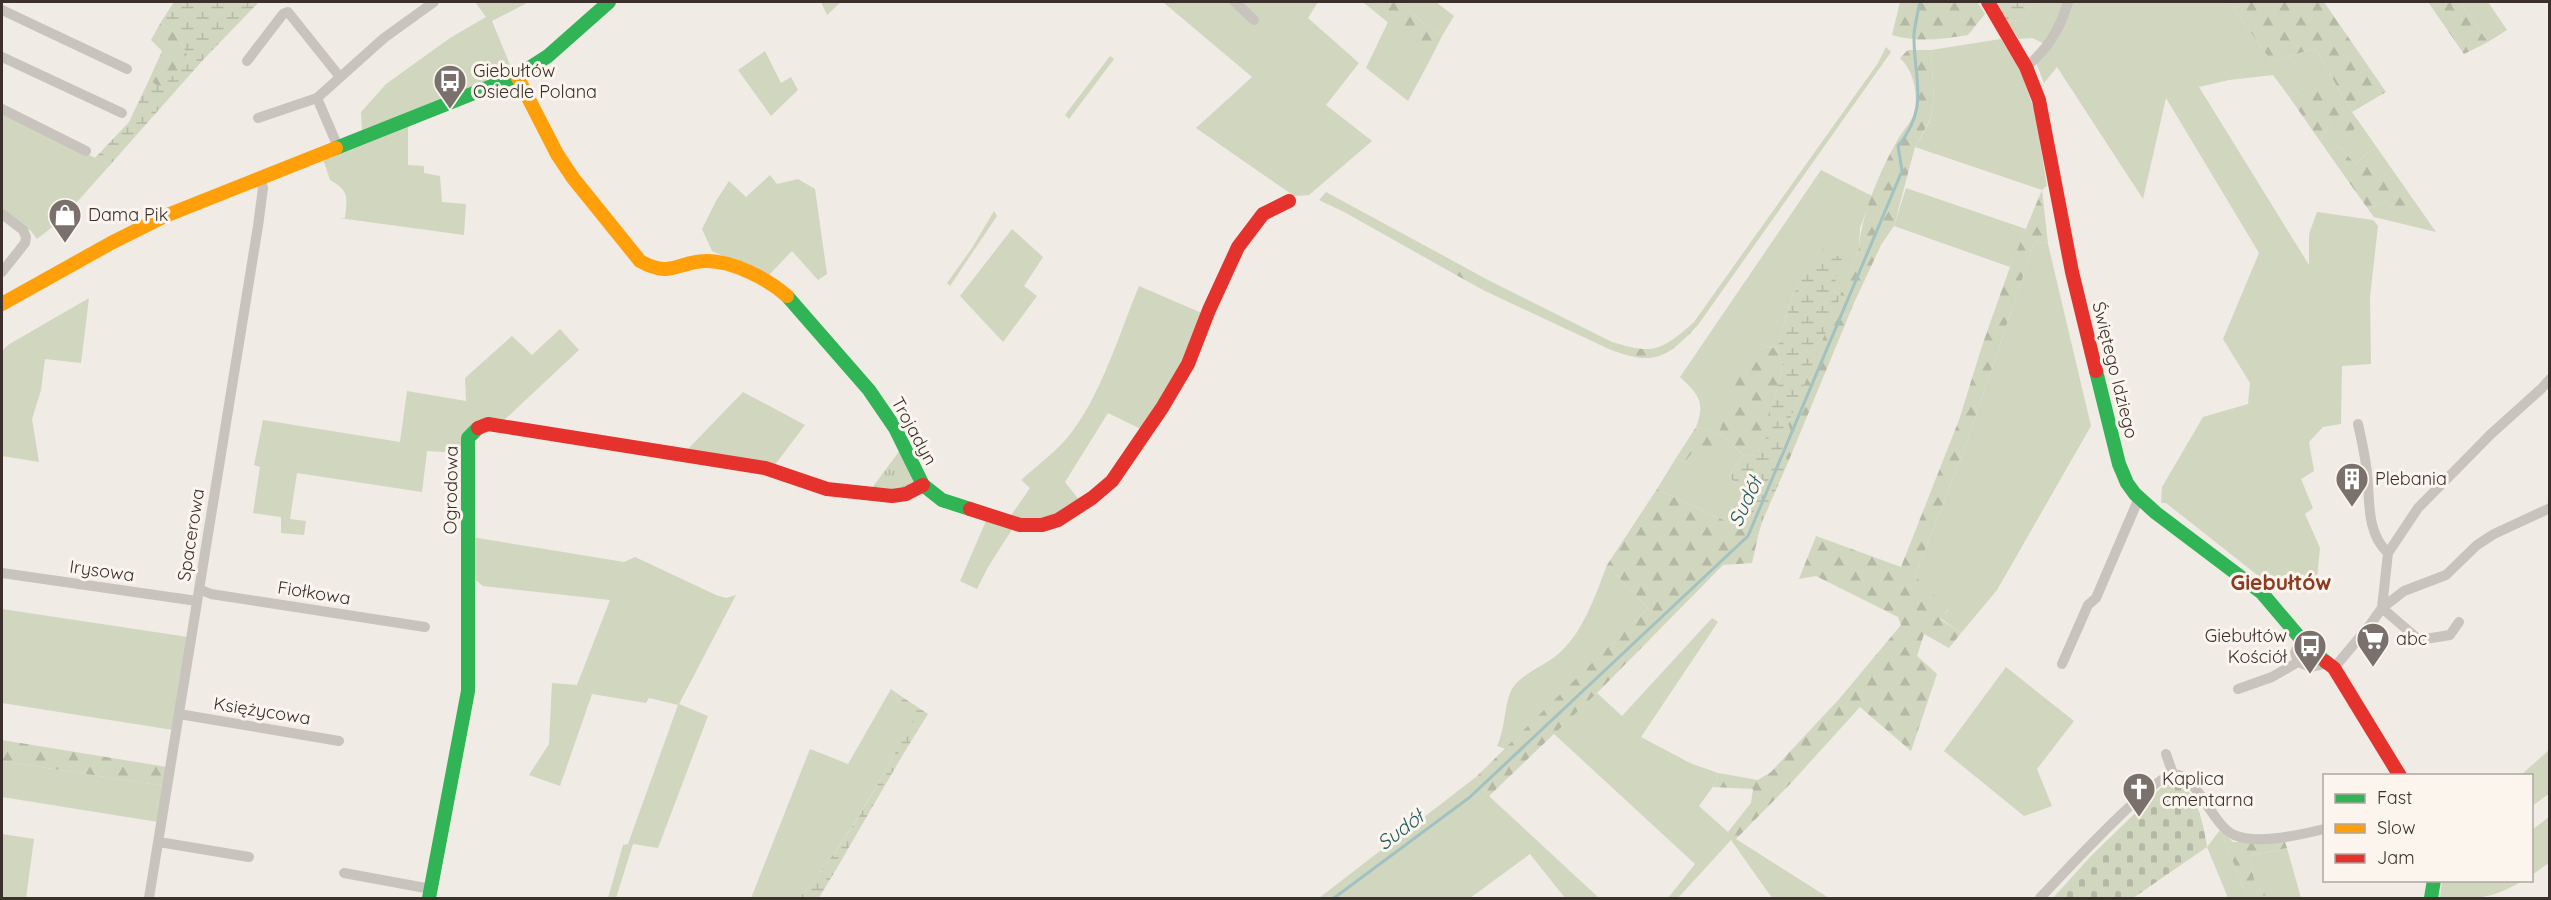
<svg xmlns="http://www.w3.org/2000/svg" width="2551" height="900" font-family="Quicksand,sans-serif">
  <defs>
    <pattern id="forest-firs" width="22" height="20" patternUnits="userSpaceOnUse" patternTransform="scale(1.5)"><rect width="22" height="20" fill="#d1d6bf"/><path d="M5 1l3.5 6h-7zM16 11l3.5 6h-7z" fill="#b4b8a4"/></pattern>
    <pattern id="wetland-marsh" width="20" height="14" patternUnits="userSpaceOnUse" patternTransform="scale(1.5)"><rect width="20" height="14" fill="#d1d6bf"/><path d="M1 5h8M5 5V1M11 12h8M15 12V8" fill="none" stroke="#b4b8a4"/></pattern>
    <pattern id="cemetery-stones" width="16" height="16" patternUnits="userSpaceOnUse" patternTransform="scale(1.5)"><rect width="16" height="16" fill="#d1d6bf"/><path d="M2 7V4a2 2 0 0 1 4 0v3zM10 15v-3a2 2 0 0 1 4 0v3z" fill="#b4b8a4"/></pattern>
    <pattern id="park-tufts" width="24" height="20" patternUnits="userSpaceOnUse" patternTransform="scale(1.5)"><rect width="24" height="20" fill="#d1d6bf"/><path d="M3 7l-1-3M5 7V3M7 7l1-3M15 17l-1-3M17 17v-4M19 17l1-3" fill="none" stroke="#b4b8a4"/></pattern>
  </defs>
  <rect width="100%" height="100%" fill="#f0ebe5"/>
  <path fill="#d1d6bf" d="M475,2L527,3L492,21L513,72L362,130L361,112L386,84L450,38L486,17Z
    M821,2H841L827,15Z
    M1163,2H1318L1308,18L1359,63L1326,105L1372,141L1309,195L1294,196L1196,128L1252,77Z
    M1397,2H1436L1454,16L1442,36Z
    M2035,2H2066L2045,44L2032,38L2019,39L2006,20L2022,21Z
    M2071,2H2229L2272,62L2315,48L2352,112L2436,232L2374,217L2368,209L2385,201L2398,211L2368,153L2355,164L2339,146L2329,154L2320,141L2331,121L2303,88L2290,98L2273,75L2229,80L2199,87L2309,265V234L2317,212L2373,220L2378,226L2370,297L2371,364L2342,366L2341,424L2323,427L2309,442L2314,471L2301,479L2313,508L2305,514L2320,548L2316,588L2303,574L2280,593L2166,503H2161L2162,487L2203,417L2248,404L2250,383L2223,339L2259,253L2166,98L2143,199L2057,67L2044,83L2036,63Z
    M2460,2H2488L2507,30L2488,42Z
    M1388,22L1431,58L1408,101L1366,68Z
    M2001,39L2021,72L2035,112L2047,186L2042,190L1915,147L1930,121L1934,99L1931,50Z
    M1886,47L1891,52L1698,325L1694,322L1878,63Z
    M765,51L781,83L791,77L798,90L771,116L738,70Z
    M1110,56L1114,59L1069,119L1065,115Z
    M2,113L110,165L60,221L37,239L31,231L2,210Z
    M408,126V165L424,166V173L440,176L442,202L466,204L464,235L339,218H345C347,198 350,191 330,180L323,159Z
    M1821,170L1872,196L1860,228L1859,249L1841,295L1805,273L1792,297L1777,349L1759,344L1719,433L1743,454L1729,477L1743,490L1748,512L1762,522L1758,536L1657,489L1676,458L1684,463L1692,453L1718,433L1696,427C1706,402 1698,394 1680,377Z
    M770,175L777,184L798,179L815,189L827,274L818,280L792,251L768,276L712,251L702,229L716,201L729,181L746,197Z
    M1906,188L2026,229L2010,267L1894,226Z
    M1326,192L1455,262L1449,271L1346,213L1319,200Z
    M994,211L997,216L950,286L947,283L972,248Z
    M1012,229L1043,257L1024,286L1037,296L1003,342L960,296Z
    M2035,241L2048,244L2091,426L1997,590L1961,633L1940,618L1948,610L1915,576L1967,442Z
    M1488,280L1612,342L1609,349L1483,290Z
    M1139,286L1204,314L1186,360L1143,430L1108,413L1065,482L1080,501L1042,520L1010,517L1030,488L1021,480C1039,464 1060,449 1074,429C1103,389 1120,332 1139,286Z
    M89,298L81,363L45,359L41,390L32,419L39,462L2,456V351L8,345Z
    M560,329L579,350L501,423L465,439L460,453L427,451L422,492L297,473L290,519L306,521L304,535L281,533V517L253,513L260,467L254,465L263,420L400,442L407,391L466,401L465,378L512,336L532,355Z
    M743,392L805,425L774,466L686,451Z
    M986,521L1013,528L988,567L977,589L960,581Z
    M472,537L624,562L635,557L716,595L726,598L736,595L679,704L708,716L658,848L633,844L616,898H608L623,845L628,844L678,705L649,698L646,703L592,694L560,786L529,775L549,744L552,683L577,685L610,600L483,586L474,579Z
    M1607,565L1648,608L1506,749L1497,746C1506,727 1504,703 1512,689C1520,675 1543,666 1556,656C1583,634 1595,596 1607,565Z
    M2,609L188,637L173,730L2,703Z
    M1712,618L1718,622L1641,737L1690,763L1718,773L1717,781L1699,806L1728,832L1731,839H1736L1829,898H1772L1731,840L1678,898H1668L1695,864L1553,733L1597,693L1622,716Z
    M2006,667L2074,721L2037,769L2052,806L2024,816L1944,751Z
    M891,689L895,692L897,700L916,716C880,779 847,844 799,898H751L810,749L848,764Z
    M2549,750V794L2532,806V776L2521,775Z
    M2,761L164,786L158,822L2,797Z
    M1476,777L1489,796L1599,898H1565L1530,854L1470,898H1319Z
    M2549,817V863L2532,875V830Z
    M2220,830L2248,898H2228L2207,847Z
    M2,834L34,839L26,898H2Z
    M2287,848L2301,898H2268L2255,883L2249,856Z
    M2442,880H2522V881C2490,900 2477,899 2440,898Z"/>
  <path fill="url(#forest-firs)" d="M1363,2H1397L1442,36L1431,58Z
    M1900,2H1977L1985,14L1968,35C1941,39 1918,43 1892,35Z
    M2229,2H2324L2386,92L2352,112L2315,48L2272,62Z
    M2428,2H2460L2488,42L2464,54Z
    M161,22L177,35L189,59L161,89L149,80L162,51L151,40Z
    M1908,50H1931L1934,99L1930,120L1915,147L1894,226L1881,245L1854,303L1789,460L1780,455L1790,430L1788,424L1859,249C1861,215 1880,171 1897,141C1903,129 1913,122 1915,109C1918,92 1913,70 1900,58Z
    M2323,83L2355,128L2349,135L2331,121L2320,141L2290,98L2303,88Z
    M2339,146L2355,164L2368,153L2407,207L2398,211L2385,201L2368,209L2329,154Z
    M2042,190L2048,244L2035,241L1967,442L1915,576L1948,609L1940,619L1961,633L1949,648L1924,634L1917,656L1937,674L1911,751L1860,707L1791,783L1736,839L1731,840L1728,832L1751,803L1753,789L1713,787L1717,781L1718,773L1758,780L1771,772L1840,698L1901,625L1898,617L1816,576L1799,579L1816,536L1901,567L1959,420L1982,346L2010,267Z
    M1455,262L1488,280L1483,290L1449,271Z
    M1694,322L1698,325C1667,358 1654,367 1609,349L1612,342C1654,355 1661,351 1694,322Z
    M1759,344L1777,349L1783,366L1770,414L1778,421L1754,456L1743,454L1719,433L1705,457L1692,453L1684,463L1676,458L1696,427L1719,433L1740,371Z
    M1657,489L1758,536L1752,563L1723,565L1597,693L1489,796L1476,777L1648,608L1607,565Z
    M2,740L167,767L164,786L2,761Z
    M2220,830L2233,842H2285L2287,848L2249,856L2255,883L2268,898H2248Z"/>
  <path fill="url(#wetland-marsh)" d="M174,2H259L202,61L110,165L95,158L129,122L149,80L161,88L189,59L177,35L161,22Z
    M1994,2H2035L2022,21L2006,20Z
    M1823,249L1842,258L1833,290L1841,295L1788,424L1790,430L1780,455L1789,460L1762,522L1748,512L1743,490L1729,477L1743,454L1754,456L1777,421L1770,414L1783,366L1777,349L1792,297L1805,273Z
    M895,692L928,714C890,774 856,837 819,898H799C847,844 880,780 915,717L897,700Z"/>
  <path fill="url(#cemetery-stones)" d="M2169,780H2180C2198,800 2203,821 2207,847L2133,898H2053L2090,857Z"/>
  <path fill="url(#park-tufts)" d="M900,450L914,484L904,490L872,488Z"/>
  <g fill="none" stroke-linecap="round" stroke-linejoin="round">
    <path stroke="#a1c2c1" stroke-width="3" d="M1334,898L1470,797L1748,536L1902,171L1898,146C1931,106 1913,79 1914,34C1915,23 1918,12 1920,2"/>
    <path stroke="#c9c3be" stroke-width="10" d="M1235,2L1254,20
      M2,10L127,69
      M2,57L122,113
      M247,61L283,14L288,12L340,77
      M2026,67C2048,49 2060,29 2068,2
      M317,98L338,147
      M2,109L86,151
      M258,118L317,98L384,38L434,2
      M2,214L23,230L26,237L25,243L2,272
      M2358,424C2361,437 2364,451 2366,465C2371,494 2364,531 2388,553
      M2,573L197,601
      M199,589L211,594L425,627
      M2459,622L2450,635L2419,640L2382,608L2404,591L2446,575L2477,545L2494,534L2550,508
      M2301,639L2295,653L2298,662L2310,667L2328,663
      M2062,664L2088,605L2096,598L2139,498
      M2334,668L2370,625L2382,608L2388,553L2418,508L2491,434L2541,389L2550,379
      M2238,689L2272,677L2298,662
      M179,714L339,741
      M2166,754L2173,774
      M159,842L249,857
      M344,873L431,889
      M149,898L258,226L263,188L260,177
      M2040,898C2057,880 2156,773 2174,774C2197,775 2212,825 2234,835C2257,845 2300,835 2324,829"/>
    <path stroke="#30b455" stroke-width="14" d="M336,148L517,76L548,56L609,2
      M787,296L869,390L895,428L923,485L942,500L970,509
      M2096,371L2119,464L2127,483L2135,494L2156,513L2262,593L2306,645L2326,662
      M429,898L468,691V438L478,428
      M2431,898L2434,880"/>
    <path stroke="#ff9f0a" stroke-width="14" d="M517,76L557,154L573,178L640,261C672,279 677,261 707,261C733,261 768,279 787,296
      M2,304L111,243L165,216L336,148"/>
    <path stroke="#e5322d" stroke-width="14" d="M1988,2L2026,67L2039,100L2072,272L2096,371
      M478,428L488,424L765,468L827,489L892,496L906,494L923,485
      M970,509L1020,525H1042L1058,520L1092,498L1112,481L1162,408L1188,364L1209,310L1238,247L1263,214L1289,201
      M2326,662L2334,668L2400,776"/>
  </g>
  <defs>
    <g id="bus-pin" transform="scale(1.725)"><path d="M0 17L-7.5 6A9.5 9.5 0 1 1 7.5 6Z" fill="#7a716c" stroke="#fbf5ee"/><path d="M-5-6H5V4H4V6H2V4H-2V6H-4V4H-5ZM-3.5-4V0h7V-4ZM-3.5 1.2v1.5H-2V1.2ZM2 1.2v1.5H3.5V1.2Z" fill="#fff"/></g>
    <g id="shop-pin" transform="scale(1.725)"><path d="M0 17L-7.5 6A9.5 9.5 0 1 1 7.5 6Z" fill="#7a716c" stroke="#fbf5ee"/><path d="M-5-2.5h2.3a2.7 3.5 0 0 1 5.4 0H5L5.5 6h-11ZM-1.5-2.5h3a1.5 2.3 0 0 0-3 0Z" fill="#fff"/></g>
    <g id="building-pin" transform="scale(1.725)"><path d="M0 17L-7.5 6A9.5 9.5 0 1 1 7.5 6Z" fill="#7a716c" stroke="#fbf5ee"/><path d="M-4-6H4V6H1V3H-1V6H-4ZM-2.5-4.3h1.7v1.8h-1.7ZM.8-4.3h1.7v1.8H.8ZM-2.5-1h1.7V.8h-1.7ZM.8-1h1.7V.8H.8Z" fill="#fff"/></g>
    <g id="supermarket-pin" transform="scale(1.725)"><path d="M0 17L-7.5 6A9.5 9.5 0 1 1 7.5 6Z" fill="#7a716c" stroke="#fbf5ee"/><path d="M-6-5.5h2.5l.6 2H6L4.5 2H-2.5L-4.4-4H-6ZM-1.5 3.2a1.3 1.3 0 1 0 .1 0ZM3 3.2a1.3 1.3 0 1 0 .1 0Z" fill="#fff"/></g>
    <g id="church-pin" transform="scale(1.725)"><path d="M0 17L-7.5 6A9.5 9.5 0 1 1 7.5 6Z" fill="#7a716c" stroke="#fbf5ee"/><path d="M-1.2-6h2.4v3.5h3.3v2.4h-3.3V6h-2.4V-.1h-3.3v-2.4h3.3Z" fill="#fff"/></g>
  </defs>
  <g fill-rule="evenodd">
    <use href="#bus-pin" x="450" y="81"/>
    <use href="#shop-pin" x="65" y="215"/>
    <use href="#building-pin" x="2352" y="479"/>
    <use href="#supermarket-pin" x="2373" y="639"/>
    <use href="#bus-pin" x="2310" y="646"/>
    <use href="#church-pin" x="2139" y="789"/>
  </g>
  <g text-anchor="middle" stroke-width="6" stroke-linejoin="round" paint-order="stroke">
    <g font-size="18" fill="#3b302b" stroke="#fbf5ee" text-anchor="start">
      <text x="473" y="77">Giebułtów<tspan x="473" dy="21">Osiedle Polana</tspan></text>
      <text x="88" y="221">Dama Pik</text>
      <text x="2375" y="485">Plebania</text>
      <text x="2287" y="642" text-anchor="end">Giebułtów<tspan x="2287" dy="21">Kościół</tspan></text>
      <text x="2396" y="645">abc</text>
      <text x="2162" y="785">Kaplica<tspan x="2162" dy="21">cmentarna</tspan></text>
    </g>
    <g font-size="18" fill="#3b302b" stroke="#fbf5ee">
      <text transform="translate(2115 370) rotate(76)" y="6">Świętego Idziego</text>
      <text transform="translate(914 431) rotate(61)" y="6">Trojadyn</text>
      <text transform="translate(451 490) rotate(-89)" y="6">Ogrodowa</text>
      <text transform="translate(191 535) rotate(-81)" y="6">Spacerowa</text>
      <text transform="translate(102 571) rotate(8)" y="6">Irysowa</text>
      <text transform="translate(314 593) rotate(9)" y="6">Fiołkowa</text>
      <text transform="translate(262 711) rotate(9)" y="6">Księżycowa</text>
    </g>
    <g font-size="20" font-style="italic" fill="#1f5a5e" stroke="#fbf5ee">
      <text transform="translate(1745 502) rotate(-65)" y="7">Sudół</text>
      <text transform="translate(1400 830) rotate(-37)" y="7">Sudół</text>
    </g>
    <g font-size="21" font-weight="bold" fill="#8c3b22" stroke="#fbf5ee">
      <text x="2281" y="590">Giebułtów</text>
    </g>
  </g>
  <rect width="2551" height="900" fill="none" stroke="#3b302b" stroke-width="6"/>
  <rect x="2323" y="774" width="210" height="108" fill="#fbf5ee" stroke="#aea6a0" stroke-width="1.5"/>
  <rect x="2335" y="794" width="30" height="9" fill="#30b455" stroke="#aea6a0" stroke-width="1.5"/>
  <text x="2377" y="804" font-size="18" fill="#3b302b">Fast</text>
  <rect x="2335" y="824" width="30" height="9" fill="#ff9f0a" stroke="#aea6a0" stroke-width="1.5"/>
  <text x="2377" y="834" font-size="18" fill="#3b302b">Slow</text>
  <rect x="2335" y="854" width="30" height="9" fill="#e5322d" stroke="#aea6a0" stroke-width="1.5"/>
  <text x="2377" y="864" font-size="18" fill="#3b302b">Jam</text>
</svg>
